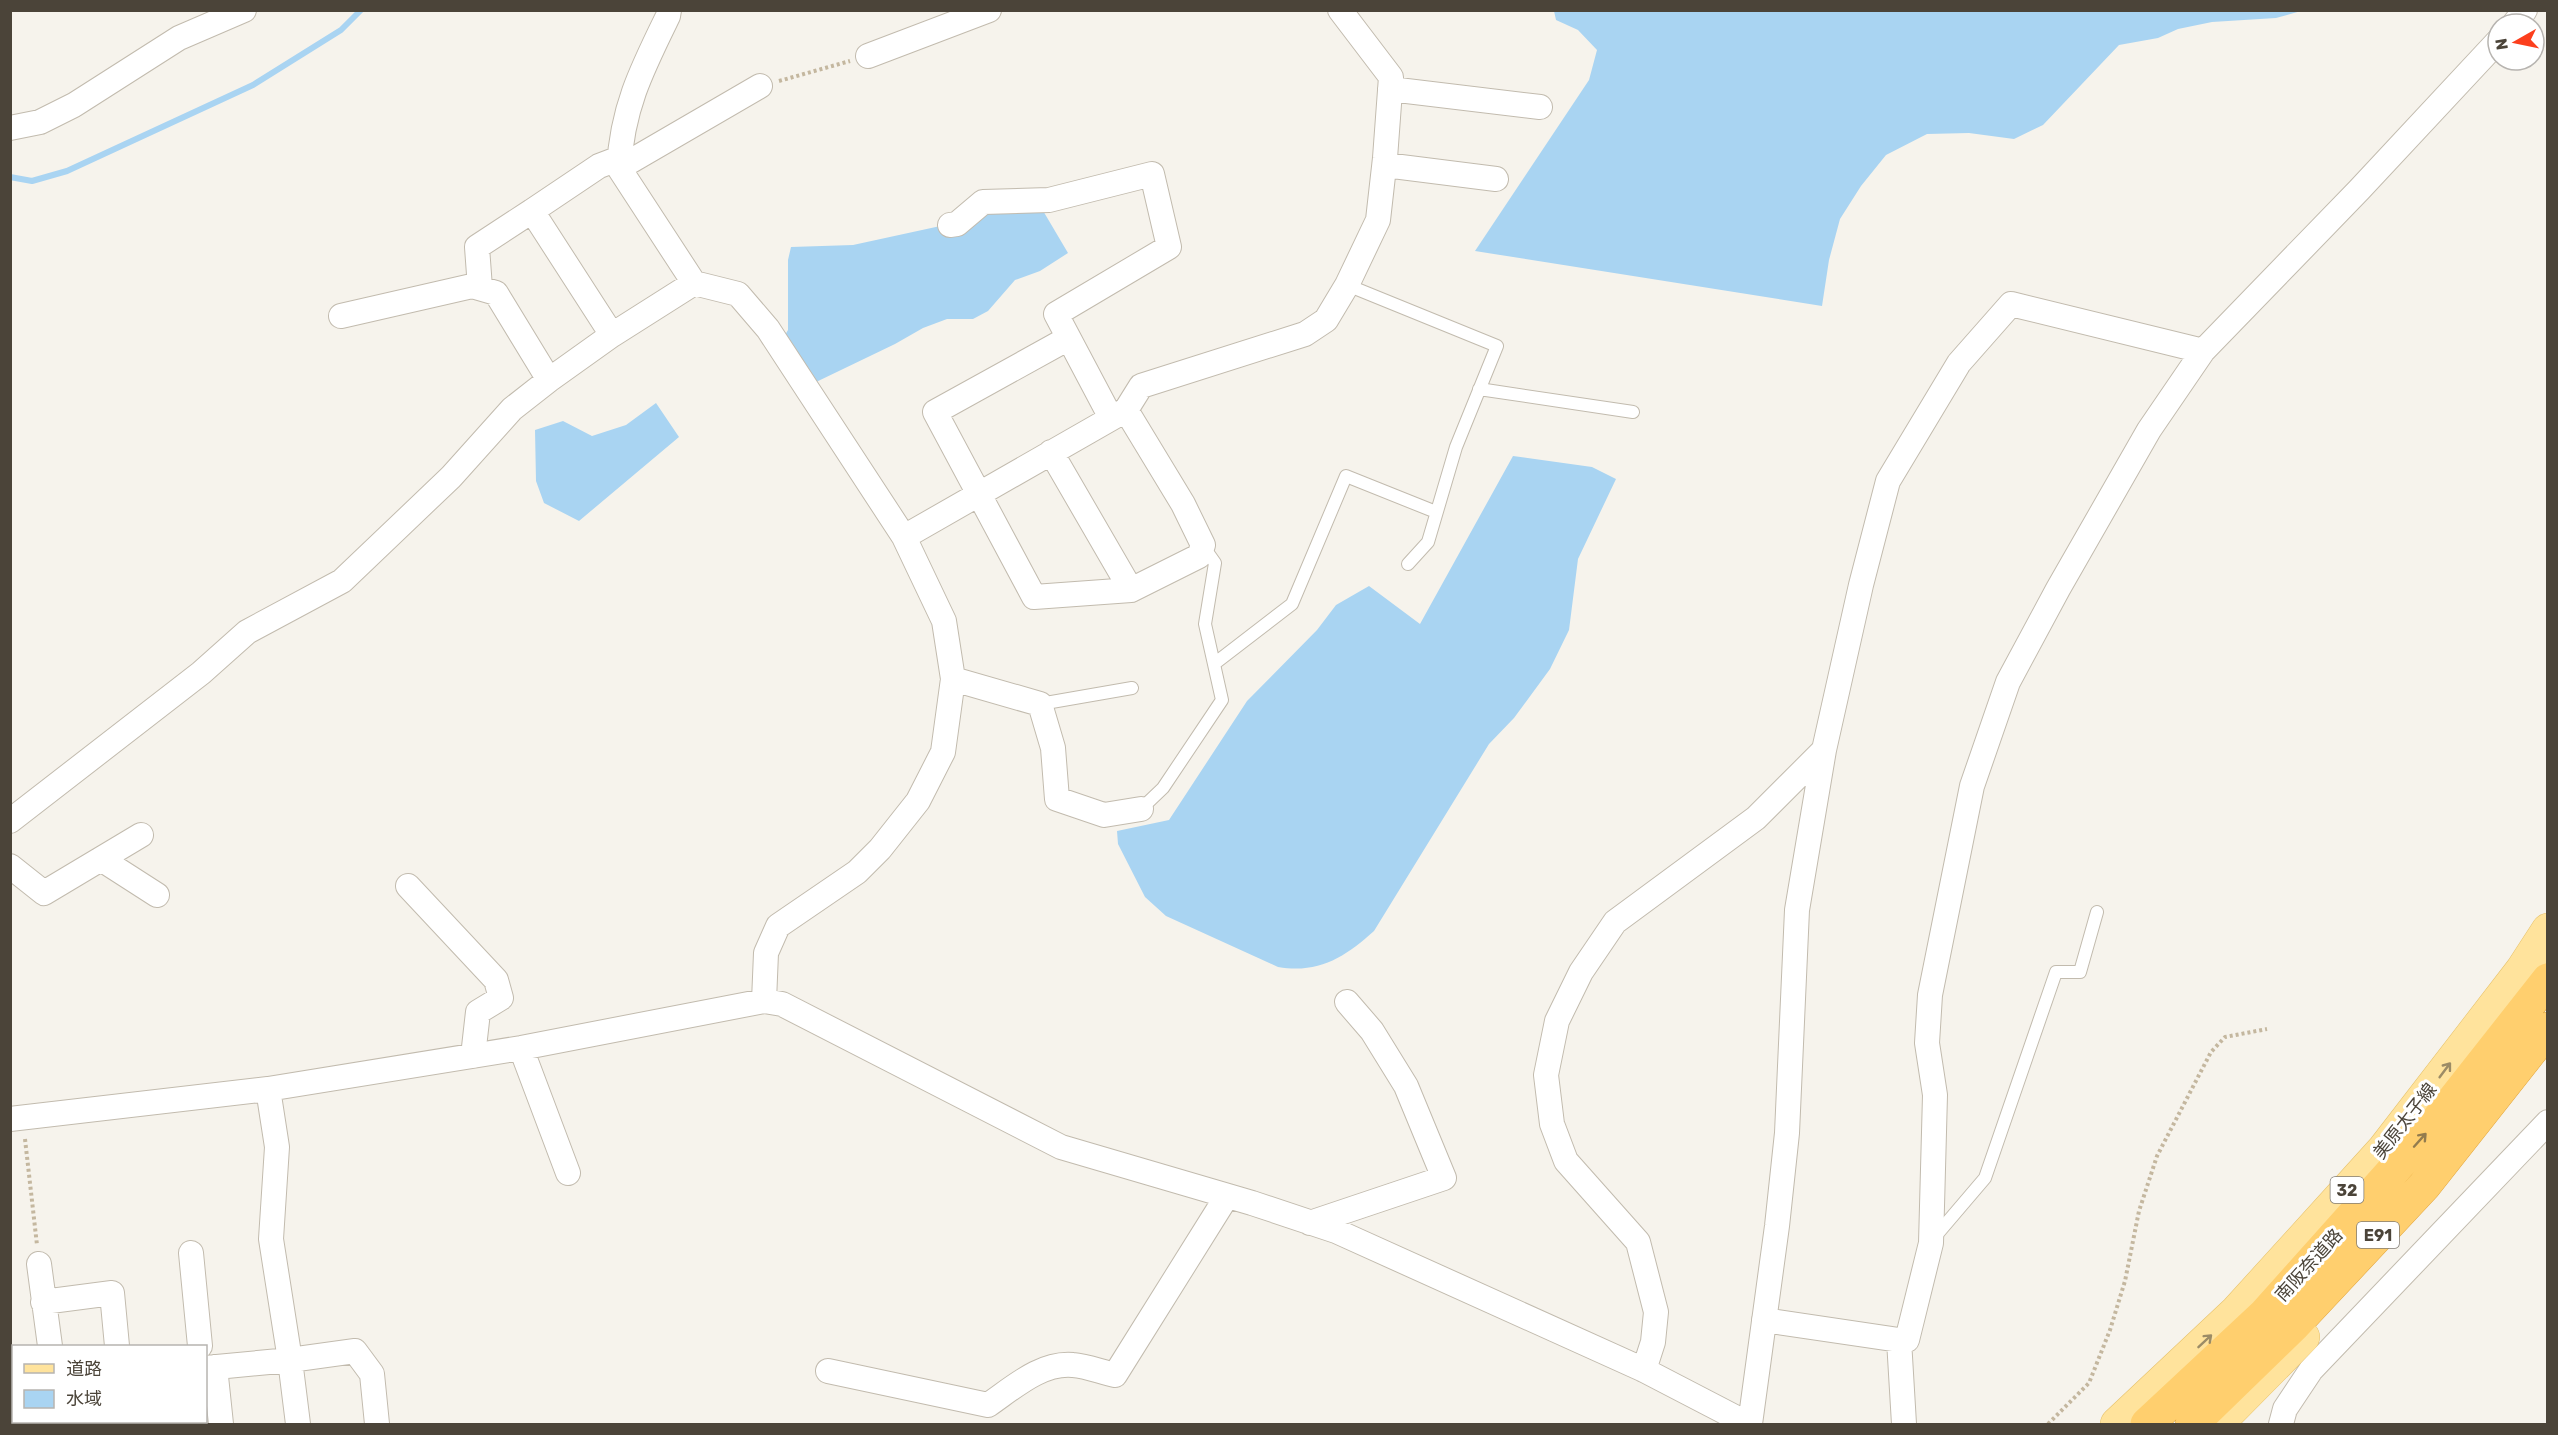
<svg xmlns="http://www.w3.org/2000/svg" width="2558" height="1435" font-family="Rubik,'Noto Sans JP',sans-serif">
  <rect width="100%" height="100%" fill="#f6f3ec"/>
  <path fill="#a9d4f2" d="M1554,11V10L2301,11L2276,18L2212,22L2178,29L2158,38L2119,45L2043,125L2014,139L1969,133L1927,134L1886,155L1861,186L1840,219L1829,260L1822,306L1475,251L1589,80L1597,50L1578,30L1556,20Z
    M1042,209L1068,253L1040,271L1015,280L988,311L973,319H947L923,328L895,344L814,383L785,335L788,330V260L791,247L853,245L945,225L985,210Z
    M656,403L679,437L579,521L544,503L536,481L535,430L563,421L592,436L626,425Z
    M1513,456L1592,467L1616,479L1578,559L1569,630L1550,669L1514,718L1489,744L1374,931C1345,957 1319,974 1278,967L1166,916L1145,897L1118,844L1117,831L1169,820L1247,701L1317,630L1336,605L1369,586L1420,624Z"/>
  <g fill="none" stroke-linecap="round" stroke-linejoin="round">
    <path stroke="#a9d4f2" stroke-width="6" d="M10,177L32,181L67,171L253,85L341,30L361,10"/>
    <g stroke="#c2bbae" stroke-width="14">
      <path id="lane" d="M1347,285L1497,346L1456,447L1428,542L1408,564
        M1479,389L1633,412
        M1214,664L1292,604L1346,476L1436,512
        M1040,704L1132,688
        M1141,809L1163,788L1222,700L1205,624L1215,563L1203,546
        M1933,1239L1985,1178L2056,972H2080L2097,912"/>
    </g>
    <g stroke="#c2bbae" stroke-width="26">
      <path id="street" d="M669,10L668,16C642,69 622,108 619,168L694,283L738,294L768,329L904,537L944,621L953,679L943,752L918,801L880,849L857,872L778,926L766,953L764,1001
        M2514,24L2525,10
        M868,56L989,10
        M1390,89L1540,107
        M10,128L40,122L74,105L179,38L244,10
        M1385,165L1496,179
        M619,168L760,86
        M950,225L957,224L983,202L1049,200L1152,174L1169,247L1056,314L1111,418
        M480,288L477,247L532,211
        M341,316L472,286L496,293L549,380
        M612,335L532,211L599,166L620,158
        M1067,339L935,412L1034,597L1131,590L1199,556L1203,545L1183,504L1126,410
        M1051,452L1131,590
        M904,537L1126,410L1141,386L1305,334L1326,320L1347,285L1378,220L1385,158L1391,77L1340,10
        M953,679L1040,704L1053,748L1057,799L1104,815L1141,809
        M10,821L201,673L247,632L342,581L451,477L512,409L549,380L612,335L694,283
        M101,859L157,895
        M10,866L44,893L141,835
        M408,886L496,980L501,998L478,1012L473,1056
        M521,1048L568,1173
        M10,1119L268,1089L521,1048L764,1001L782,1004L1061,1147L1252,1203L1336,1231L1644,1370L1748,1424
        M1310,1223L1444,1178L1406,1086L1372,1031L1347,1002
        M191,1253L200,1346
        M39,1264L50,1346
        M43,1302L112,1293L117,1346
        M1764,1320L1899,1340L1904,1424
        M1899,1340H1907L1931,1243L1935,1095L1927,1043L1930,995L1972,786L2008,682L2058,589L2149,430L2203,351
        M215,1367L221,1424
        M206,1368L290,1360L271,1239L277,1147L268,1089
        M1644,1370L1653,1342L1656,1312L1638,1242L1566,1161L1552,1124L1546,1075L1557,1021L1581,972L1615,922L1756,818L1824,750L1861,585L1888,481L1959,363L2011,304L2203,351L2359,190L2498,41
        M828,1371L988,1405C1013,1388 1041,1362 1073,1365C1087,1366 1101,1372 1115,1375L1227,1196
        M67,1422V1424
        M140,1422L141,1424
        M298,1424L290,1360L355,1351L372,1374L377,1424
        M1750,1424L1777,1226L1787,1133L1797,910L1824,750
        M2281,1424L2285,1409L2311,1370L2548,1122"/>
    </g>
    <g stroke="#e6c16a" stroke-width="34">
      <path id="primary" d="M2117,1424L2236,1312L2384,1149L2522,970L2548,930
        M2217,1424L2303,1337"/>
    </g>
    <g stroke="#e0a43c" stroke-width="34">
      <path id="highway" d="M2147,1424L2265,1314L2433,1126L2548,980
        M2192,1424L2293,1326L2424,1186L2548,1029"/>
    </g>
    <path stroke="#c4b79f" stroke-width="4" stroke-dasharray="3 3" stroke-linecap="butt" d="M779,81L850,61
      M25,1139L37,1245
      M2048,1424L2089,1383L2110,1330L2125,1281L2139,1211L2157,1156L2211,1052L2225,1037L2267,1029"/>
    <use href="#lane" stroke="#fff" stroke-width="12"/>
    <use href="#street" stroke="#fff" stroke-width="24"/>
    <use href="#primary" stroke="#ffe39c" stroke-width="33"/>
    <use href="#highway" stroke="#ffcf6e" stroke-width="33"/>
  </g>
  <defs><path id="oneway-shaft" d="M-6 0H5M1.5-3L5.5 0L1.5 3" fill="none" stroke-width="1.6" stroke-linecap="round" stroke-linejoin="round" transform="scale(1.5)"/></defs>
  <g stroke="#9c8c66">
    <use href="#oneway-shaft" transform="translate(2445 1070) rotate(-53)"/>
    <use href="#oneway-shaft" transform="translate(2205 1341) rotate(-43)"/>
  </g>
  <use stroke="#937c4e" href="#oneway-shaft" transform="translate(2420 1140) rotate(-48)"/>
  <g text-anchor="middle" stroke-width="6" stroke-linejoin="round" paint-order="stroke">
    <g fill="#fff" stroke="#817c74" stroke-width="1.5">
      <rect x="2330.5" y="1177" width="33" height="26" rx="4.5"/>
      <rect x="2357" y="1222" width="42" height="26" rx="4.5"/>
    </g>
    <g font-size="16" font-weight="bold" fill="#4b4439">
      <text x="2347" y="1196">32</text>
      <text x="2378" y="1241">E91</text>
    </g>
    <g font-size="18" fill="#4b4439" stroke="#fff">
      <text transform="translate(2405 1121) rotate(-52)" y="6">美原太子線</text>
      <text transform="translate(2309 1265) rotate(-48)" y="6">南阪奈道路</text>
    </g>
  </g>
  <rect width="2558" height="1435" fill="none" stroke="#4b4439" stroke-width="24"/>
  <rect x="12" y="1345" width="195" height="78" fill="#ffffff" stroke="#b7b4b0" stroke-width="1.5"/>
  <rect x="24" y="1364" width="30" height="9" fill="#ffe39c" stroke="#b7b4b0" stroke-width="1.5"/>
  <text x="66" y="1375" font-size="18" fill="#4b4439">道路</text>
  <rect x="24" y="1390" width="30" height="18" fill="#a9d4f2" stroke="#b7b4b0" stroke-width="1.5"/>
  <text x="66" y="1405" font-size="18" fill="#4b4439">水域</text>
  <g transform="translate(2516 42) rotate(261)"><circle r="28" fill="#ffffff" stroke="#b7b4b0" stroke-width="1.5"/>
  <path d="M0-4.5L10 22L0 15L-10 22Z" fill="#fc3f1d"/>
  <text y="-9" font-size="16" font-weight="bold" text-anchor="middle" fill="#4b4439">N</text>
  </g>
</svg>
